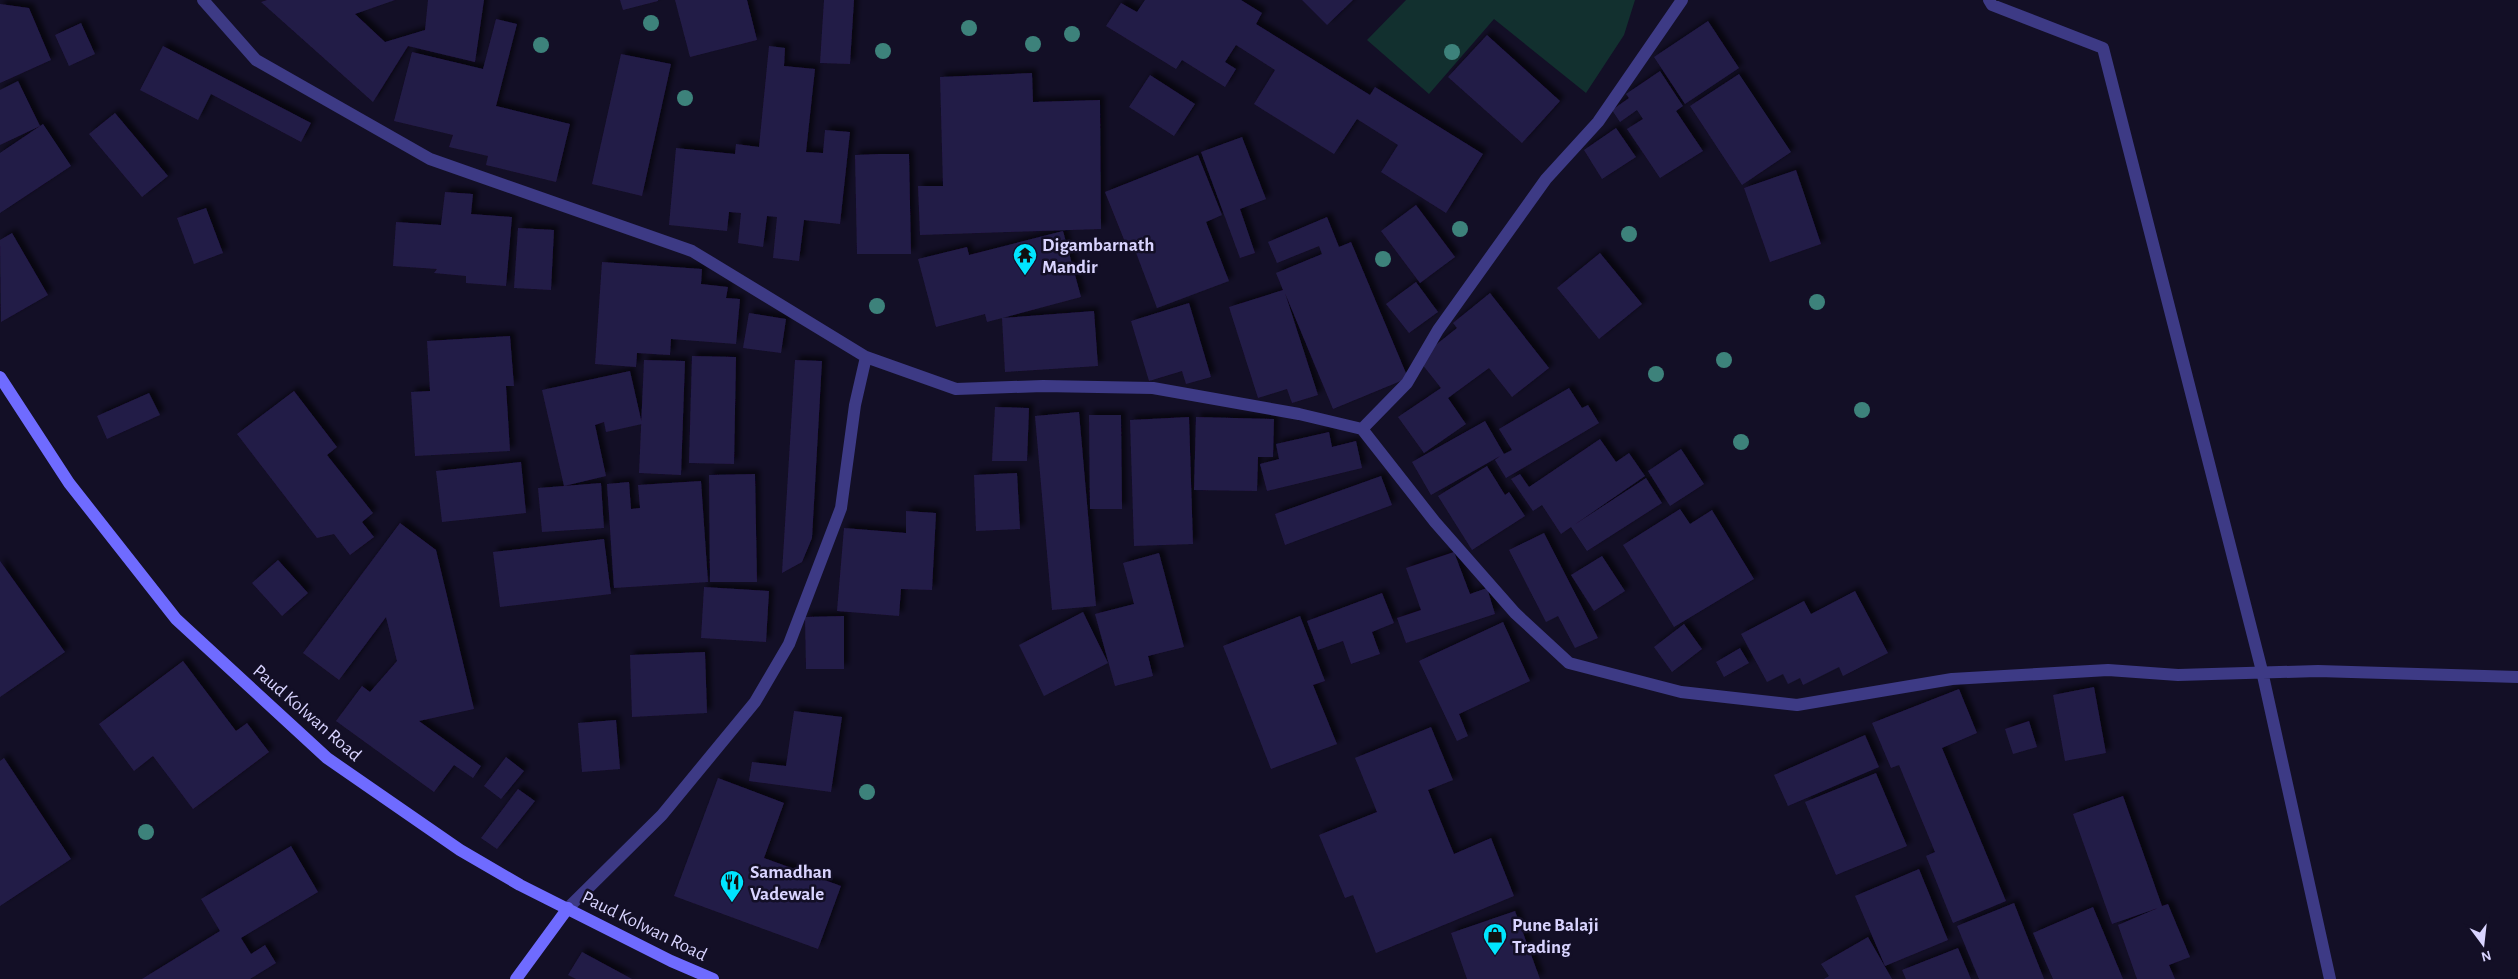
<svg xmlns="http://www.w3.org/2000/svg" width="2518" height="979" font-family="'Alegreya Sans',sans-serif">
  <defs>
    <filter id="shadow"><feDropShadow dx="4.5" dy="-4.5" stdDeviation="2.5" flood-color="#0009"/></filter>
  </defs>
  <rect width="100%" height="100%" fill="#130f26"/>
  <path fill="#12302f" d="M1406,0H1635L1624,35L1586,93L1494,19L1429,94L1367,40Z"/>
  <path fill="#241b47" filter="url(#shadow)" d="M267,0H395L355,14L385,42L425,30L428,0H484L475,62L408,46L373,102L261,2Z
    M620,0H658V1L623,10Z
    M675,0H747L757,40L690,57Z
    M824,0H854L850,64L820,63Z
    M1145,0H1241L1262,13L1256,24L1370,95L1375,87L1483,154L1446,213L1381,172L1398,145L1357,119L1334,154L1254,104L1275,70L1236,45L1225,62L1236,69L1225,87L1182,60L1176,69L1106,26L1121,3L1137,12Z
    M1302,0H1353L1327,25Z
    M0,4L29,8L51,60L0,83Z
    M496,19L517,24L496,106L570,124L556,182L486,165L488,156L449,147L453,135L394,121L412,52L483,69Z
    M1708,21L1739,68L1685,104L1654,57Z
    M81,23L95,54L69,66L55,35Z
    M1487,35L1560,101L1522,143L1448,77Z
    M163,46L311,123L301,142L211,94L198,120L140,90Z
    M769,46L785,48L784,66L815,69L806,152L823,153L825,130L850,132L840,224L804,220L799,261L773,258L777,217L767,216L763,247L738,243L741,213L729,212L727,231L669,225L676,148L735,154L736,144L759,147Z
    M621,54L671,64L642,196L592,184Z
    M1660,71L1683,106L1676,111L1703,151L1660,178L1627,129L1643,119L1637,110L1620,122L1612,110L1629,98L1626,94Z
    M1032,73L1033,102L1100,100L1101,229L920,235L918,186H943L940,77Z
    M1739,74L1791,152L1742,185L1690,106Z
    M1150,75L1195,104L1174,136L1129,107Z
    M18,81L40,126L0,145V90Z
    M115,113L168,176L142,197L89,134Z
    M43,124L71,166L0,213V153Z
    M1616,128L1636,157L1602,179L1584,150Z
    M1242,137L1266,199L1240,209L1255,253L1240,258L1201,152Z
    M880,154H909L911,254H857L855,155Z
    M1198,155L1222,215L1206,222L1229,281L1157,308L1135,250L1129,252L1105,192Z
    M1796,170L1821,244L1770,262L1744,188Z
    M445,192L473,194L471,214L512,217L506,286L466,283V276L434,273L437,269L393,266L396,222L441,225Z
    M1416,205L1455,257L1420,283L1381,231Z
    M206,208L223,253L194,264L177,218Z
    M1327,217L1339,247L1351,242L1408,378L1333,409L1285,293L1318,395L1292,403L1287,389L1258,398L1229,307L1283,290L1276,273L1322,254L1319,246L1277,263L1268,242Z
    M518,228L554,230L551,290L514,288Z
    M1063,231L1081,297L987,322L985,314L936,327L918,259L967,247L969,255Z
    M12,233L48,295L1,322L0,240Z
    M1600,253L1642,304L1599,339L1557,288Z
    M602,262L702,269L701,284L728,287L726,298L740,299L736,344L671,339L670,355L637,353L636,367L595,364Z
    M1416,282L1438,312L1409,333L1386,304Z
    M1490,293L1549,368L1512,397L1489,368L1448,398L1466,424L1424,453L1398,417L1441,388L1418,359L1457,328L1453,323Z
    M1189,303L1211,377L1186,384L1182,371L1149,381L1131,321Z
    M1094,311L1098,366L1005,372L1002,318Z
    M749,313L786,319L781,353L743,348Z
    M510,336L514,386H506L510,451L415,456L411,392L430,391L427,341Z
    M692,356L736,357L734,464L689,463Z
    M644,360L685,361L681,475L639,473Z
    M795,360L822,361L812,538L802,562L782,573Z
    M630,371L642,424L606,432L604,422L595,425L606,476L564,486L601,483L604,528L542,532L538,488L564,486L542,390Z
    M1569,388L1582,408L1588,405L1599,423L1506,478L1495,460L1500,456L1431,495L1412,462L1485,421L1504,454L1512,450L1499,429Z
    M294,391L337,447L327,455L373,513L362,522L374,537L350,555L334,534L317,538L237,434Z
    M149,393L160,415L107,439L97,416Z
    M995,407L1029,408L1027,461H992Z
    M1079,412L1096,606L1052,610L1035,416Z
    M1089,415H1121L1122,509H1090Z
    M1189,417L1193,544L1134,546L1130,420Z
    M1196,417L1274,419L1273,457H1258L1257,491L1194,490Z
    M1329,432L1332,447L1356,441L1362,468L1267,491L1260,464L1279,459L1276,444Z
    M1600,439L1616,462L1629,453L1645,476L1561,534L1542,505L1533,511L1511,479L1520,474L1529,487Z
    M1681,449L1704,484L1670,506L1648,471Z
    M521,462L526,513L442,522L436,471Z
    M1487,466L1505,495L1509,492L1525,516L1472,550L1438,496Z
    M1017,473L1020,529L976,531L974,475Z
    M755,474L757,582H710L709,475Z
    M1381,476L1392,505L1285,545L1275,514Z
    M1646,478L1662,503L1587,551L1571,527Z
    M701,481L708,582L614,588L607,484L629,482L631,509L640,508L638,485Z
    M1680,509L1690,524L1712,510L1754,579L1674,627L1623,545Z
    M906,511L936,513L932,590L901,589L899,616L837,611L844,528L906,533Z
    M400,523L436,550L474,709L419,721L481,766L473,778L454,765L434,792L336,721L362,686L370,692L397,661L386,617L339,680L303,653Z
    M1544,533L1598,638L1575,648L1558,616L1546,622L1509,550Z
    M604,539L611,594L500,607L493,552Z
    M1454,552L1470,594L1487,588L1495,614L1406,643L1397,618L1421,610L1406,568Z
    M1159,553L1184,647L1148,656L1153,676L1115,686L1095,614L1134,604L1123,563Z
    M1602,556L1625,591L1594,611L1571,575Z
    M278,560L308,593L282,616L252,583Z
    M0,561L65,652L0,697Z
    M704,587L769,591L766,642L701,638Z
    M1855,591L1888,653L1843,676L1839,667L1803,685L1800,678L1788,684L1783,674L1767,682L1741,634L1804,601L1811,614Z
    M1382,593L1394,623L1372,632L1380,654L1351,664L1343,641L1318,650L1307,621Z
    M1083,612L1108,663L1044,696L1019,645Z
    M844,616V669H806L805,617Z
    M1300,616L1325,681L1313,685L1337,744L1271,769L1223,646Z
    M1503,622L1530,681L1459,714L1468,736L1457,741L1419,661Z
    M1684,624L1702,649L1672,672L1654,647Z
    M1740,648L1749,663L1724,677L1716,662Z
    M705,652L707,713L632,717L630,655Z
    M183,661L236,731L247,723L269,752L193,809L153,756L134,771L99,724Z
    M2094,687L2106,753L2065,761L2053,695Z
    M1959,689L1977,733L1942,748L2006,901L1953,923L1926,856L1935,852L1899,765L1891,768L1872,723Z
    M794,711L842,717L831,792L749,781L752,762L786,766Z
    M616,720L620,769L582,772L578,723Z
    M2029,721L2037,747L2013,754L2005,729Z
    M1431,727L1453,780L1428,790L1454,854L1491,838L1514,896L1376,953L1353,895L1345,898L1319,835L1377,812L1355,758Z
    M1865,735L1879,767L1788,806L1774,775Z
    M506,757L524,771L501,799L484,786Z
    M4,758L71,859L0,906V761Z
    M1876,773L1907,846L1836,875L1805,802Z
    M718,778L784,803L764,858L841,886L818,949L674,896Z
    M518,789L535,801L497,849L481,838Z
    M2123,796L2162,906L2168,904L2190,957L2169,965L2175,979H2137L2118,925L2158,908L2112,924L2073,814Z
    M291,846L318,892L241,938L251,954L265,945L276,963L250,979H142L220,931L201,899Z
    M1919,869L1948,940L1885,966L1855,896Z
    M2014,903L2044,979H1979L1957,926Z
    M2093,907L2123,979H2053L2033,933Z
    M1515,911L1540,979H1467L1451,933Z
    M1868,937L1892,979H1824L1829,976L1821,964Z
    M1958,948L1971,979H1906L1902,970Z
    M582,952L632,979H576L568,975Z"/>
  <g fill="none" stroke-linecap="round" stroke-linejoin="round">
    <path stroke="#3d3a85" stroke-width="12" d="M203,0L256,60L430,159L692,251L866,357L956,389L1043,386L1153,388L1299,414L1362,429L1435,522L1515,613L1569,663L1681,692L1797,705L1952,679L2108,670L2178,675L2318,671L2518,677
      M1989,0L1992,5L2103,48L2262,671L2330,979
      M1362,429L1407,383L1438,330L1546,179L1598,122L1682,0
      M568,908L662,815L755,702L789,644L841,508L855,405L866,357"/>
    <path stroke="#6f6bff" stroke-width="12" d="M0,377L69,483L176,619L327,758L460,850L520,885L671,961L713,979
      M516,979L568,908"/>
  </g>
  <g fill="#3d827b">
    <circle cx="651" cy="23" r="8"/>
    <circle cx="969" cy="28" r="8"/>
    <circle cx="1072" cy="34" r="8"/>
    <circle cx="1033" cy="44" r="8"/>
    <circle cx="541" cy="45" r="8"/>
    <circle cx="883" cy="51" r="8"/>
    <circle cx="1452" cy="52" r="8"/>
    <circle cx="685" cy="98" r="8"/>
    <circle cx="1460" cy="229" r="8"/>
    <circle cx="1629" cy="234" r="8"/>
    <circle cx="1383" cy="259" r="8"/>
    <circle cx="1817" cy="302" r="8"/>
    <circle cx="877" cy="306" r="8"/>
    <circle cx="1724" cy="360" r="8"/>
    <circle cx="1656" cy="374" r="8"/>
    <circle cx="1862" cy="410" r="8"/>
    <circle cx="1741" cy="442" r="8"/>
    <circle cx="867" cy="792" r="8"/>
    <circle cx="146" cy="832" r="8"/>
  </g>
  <defs>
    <g id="temple-pin" transform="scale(1.25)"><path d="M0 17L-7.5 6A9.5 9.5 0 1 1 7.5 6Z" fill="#00e5ff" stroke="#130f26"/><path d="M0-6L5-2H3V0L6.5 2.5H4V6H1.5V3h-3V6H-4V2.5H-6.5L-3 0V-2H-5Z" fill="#111"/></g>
    <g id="restaurant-pin" transform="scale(1.25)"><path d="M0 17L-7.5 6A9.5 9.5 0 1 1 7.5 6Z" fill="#00e5ff" stroke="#130f26"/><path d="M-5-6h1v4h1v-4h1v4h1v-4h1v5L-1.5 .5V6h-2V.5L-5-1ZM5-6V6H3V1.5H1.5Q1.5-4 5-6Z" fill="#111"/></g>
    <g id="shop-pin" transform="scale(1.25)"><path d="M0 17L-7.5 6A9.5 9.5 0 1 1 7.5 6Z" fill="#00e5ff" stroke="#130f26"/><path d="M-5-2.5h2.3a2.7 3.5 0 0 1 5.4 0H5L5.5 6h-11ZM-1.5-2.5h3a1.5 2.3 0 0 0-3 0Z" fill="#111"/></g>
  </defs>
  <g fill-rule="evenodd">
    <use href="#temple-pin" x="1025" y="255"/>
    <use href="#restaurant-pin" x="732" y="882"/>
    <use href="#shop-pin" x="1495" y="935"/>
  </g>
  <g text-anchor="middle" stroke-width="5" stroke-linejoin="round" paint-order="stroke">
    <g font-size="19" font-weight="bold" fill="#d9d4ff" stroke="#130f26" text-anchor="start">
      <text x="1042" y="251">Digambarnath<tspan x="1042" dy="22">Mandir</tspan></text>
      <text x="750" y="878">Samadhan<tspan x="750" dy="22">Vadewale</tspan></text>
      <text x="1512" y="931">Pune Balaji<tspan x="1512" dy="22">Trading</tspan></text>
    </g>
    <g font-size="19" fill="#d9d4ff" stroke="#130f26">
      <text transform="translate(308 712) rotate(41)" y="7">Paud Kolwan Road</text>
      <text transform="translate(645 925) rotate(26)" y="7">Paud Kolwan Road</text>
    </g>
  </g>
  <g transform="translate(2483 944) rotate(165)" stroke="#130f26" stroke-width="4" paint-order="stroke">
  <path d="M0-4L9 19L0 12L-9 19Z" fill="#d9d4ff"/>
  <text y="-8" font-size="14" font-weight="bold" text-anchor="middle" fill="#d9d4ff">N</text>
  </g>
</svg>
